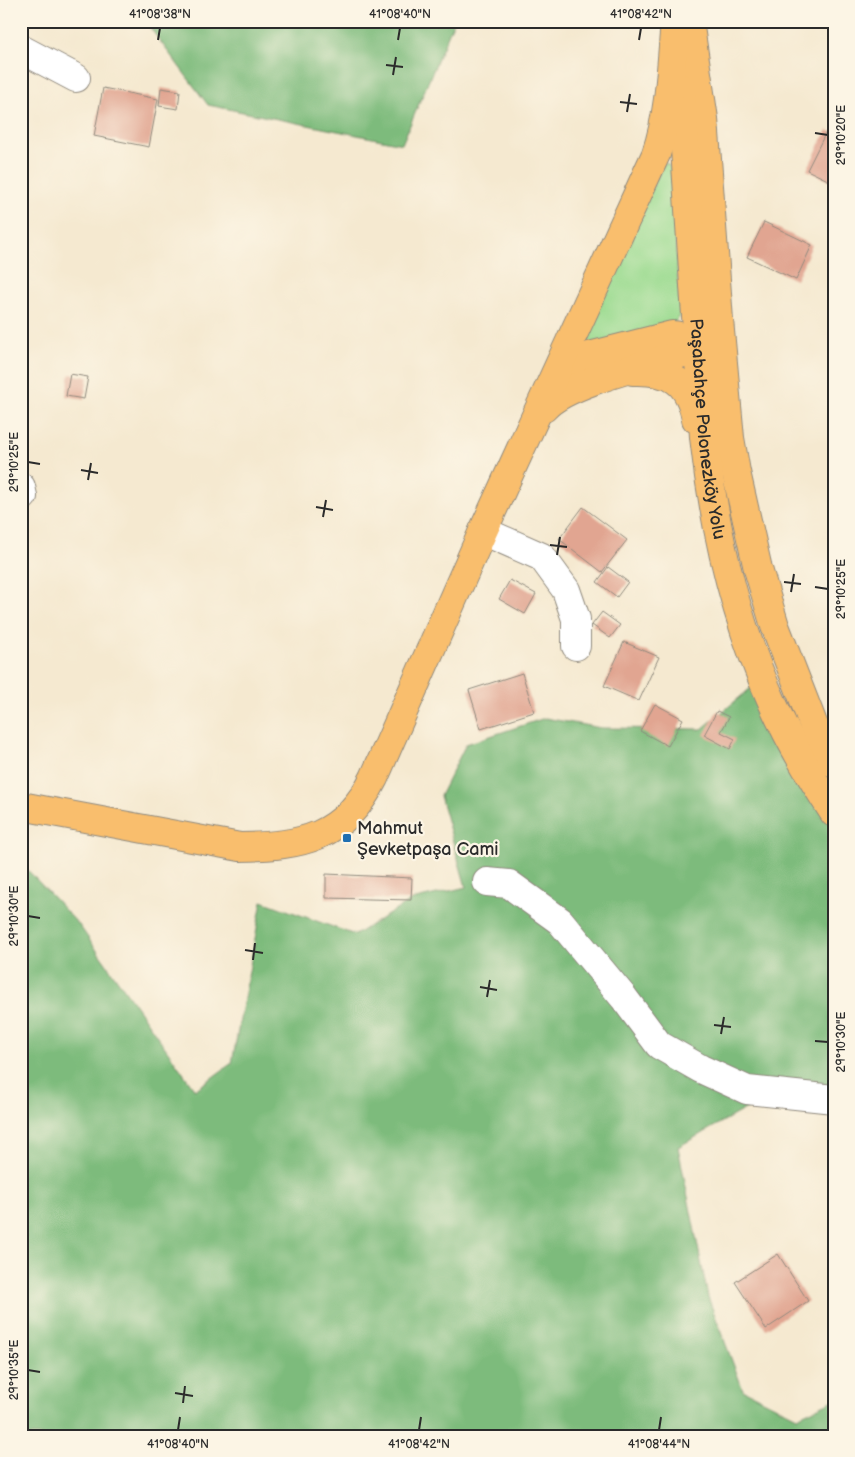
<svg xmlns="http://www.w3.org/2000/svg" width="855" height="1457" font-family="'Balsamiq Sans',sans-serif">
  <rect width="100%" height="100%" fill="#fcf5e5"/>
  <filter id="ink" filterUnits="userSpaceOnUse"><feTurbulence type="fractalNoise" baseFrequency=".02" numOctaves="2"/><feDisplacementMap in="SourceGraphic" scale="10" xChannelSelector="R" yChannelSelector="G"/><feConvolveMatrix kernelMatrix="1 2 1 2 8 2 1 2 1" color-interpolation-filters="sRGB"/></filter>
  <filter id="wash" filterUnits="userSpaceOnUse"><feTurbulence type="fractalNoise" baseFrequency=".0096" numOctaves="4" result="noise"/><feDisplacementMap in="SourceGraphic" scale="20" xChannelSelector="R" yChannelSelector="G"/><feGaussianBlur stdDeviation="1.12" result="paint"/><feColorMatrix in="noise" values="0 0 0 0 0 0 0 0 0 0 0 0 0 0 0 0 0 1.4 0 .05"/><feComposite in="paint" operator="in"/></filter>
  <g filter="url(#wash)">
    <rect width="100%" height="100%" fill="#f5e9d0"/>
    <path fill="#9cdb91" stroke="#64835e" d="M664,163L668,164L671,169L680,314L677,320L672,324L569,357Z"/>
    <path fill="#7dbb7b" stroke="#547353" d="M145,21H454L402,144L208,105Z
      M764,677L834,808V1095L768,1096L678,1147L708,1297L743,1390L797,1417L834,1400V1436H21V863L79,925L195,1090L232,1063L262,901L355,935L412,900L466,887L440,796L466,744L545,718L601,728L702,729Z"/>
    <g id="blocks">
      <path fill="#e1a591" d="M103,88L158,99L149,147L94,136Z
        M161,88L180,91L178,109L159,106Z
        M827,130L834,133V183L807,170Z
        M764,222L812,245L796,280L747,257Z
        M70,374L88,377L84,399L66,396Z
        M583,507L627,540L602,572L559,539Z
        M608,567L628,582L617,597L597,582Z
        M510,580L536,594L525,614L499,599Z
        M602,612L620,625L610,638L592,625Z
        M624,642L659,657L639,701L604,686Z
        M522,673L534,712L481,729L469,690Z
        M655,704L683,719L668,746L640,731Z
        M717,711L729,717L721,732L735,739L730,749L704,735Z
        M326,874L412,878L411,900L326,898Z
        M778,1254L808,1301L766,1329L735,1282Z"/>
    </g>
  </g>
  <g filter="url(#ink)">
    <use href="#blocks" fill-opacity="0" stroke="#908a7e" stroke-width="1"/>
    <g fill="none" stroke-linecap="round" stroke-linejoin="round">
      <g stroke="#908a7e" stroke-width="30">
        <path id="minor" d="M21,49L76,78
          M21,487L23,496L21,498
          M483,531L542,557L566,590L576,619V646
          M487,882L509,884L560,921L624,998L659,1045L701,1069L747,1090L834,1099"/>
      </g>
      <g stroke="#908a7e" stroke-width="30">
        <g id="major">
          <path d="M689,21L704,119L719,320L730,438L736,472L758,569L775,626L814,726L834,763"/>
          <path id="s1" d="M681,88L704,437C714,528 735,620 773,704C790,742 811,778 834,813"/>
          <path d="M633,371C671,370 689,381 696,419"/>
          <path d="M555,383L565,371L576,362L589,356L672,335C688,335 695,346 706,357"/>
          <path d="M544,408C564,385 637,367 668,358C683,353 698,350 710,340"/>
          <path d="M21,806L240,847C302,846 344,838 374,778L483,531L656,154C670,112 671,66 675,21"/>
        </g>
      </g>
      <use href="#minor" stroke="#fff" stroke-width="28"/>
      <use href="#major" stroke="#f9be6d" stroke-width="28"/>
    </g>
  </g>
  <path fill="none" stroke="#2b2b2b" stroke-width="2" d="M158,40L160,28M398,40L400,28M639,40L641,28M386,65L403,67M393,75L396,57M620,102L637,104M627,112L630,94M815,133L828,135M28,462L40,464M81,470L98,473M88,480L91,463M316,507L333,510M323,517L326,500M550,545L567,547M557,555L560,537M784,582L801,584M815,587L828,589M791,592L794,574M28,916L40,918M245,950L263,953M253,960L255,943M480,987L497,990M487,997L490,980M714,1025L731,1027M721,1034L724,1017M815,1041L828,1042M28,1370L40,1372M175,1393L193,1396M183,1403L185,1386M178,1430L180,1417M419,1430L421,1417M659,1430L661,1417"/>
  <rect fill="#1f6fb2" stroke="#fcf5e5" stroke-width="2" x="342" y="833" width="10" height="10" rx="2.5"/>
  <g text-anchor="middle" stroke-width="4.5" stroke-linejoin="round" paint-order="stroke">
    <g font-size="18" fill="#2b2b2b" stroke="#fcf5e5">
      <text dy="6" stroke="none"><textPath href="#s1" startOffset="342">Paşabahçe Polonezköy Yolu</textPath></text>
    </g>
    <g font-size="18" fill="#2b2b2b" stroke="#fcf5e5" text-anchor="start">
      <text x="357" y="834">Mahmut<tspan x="357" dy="21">Şevketpaşa Cami</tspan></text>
    </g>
  </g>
  <rect width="855" height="1457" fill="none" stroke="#fcf5e5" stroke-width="55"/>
  <rect x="28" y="28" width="800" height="1402" fill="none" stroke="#2b2b2b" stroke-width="2"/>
  <g font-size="12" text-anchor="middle" fill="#2b2b2b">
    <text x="160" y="18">41°08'38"N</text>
    <text x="400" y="18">41°08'40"N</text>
    <text x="641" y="18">41°08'42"N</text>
    <text transform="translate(841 135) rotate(-90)" y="4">29°10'20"E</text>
    <text transform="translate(14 462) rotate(-90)" y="4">29°10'25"E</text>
    <text transform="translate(841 589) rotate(-90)" y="4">29°10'25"E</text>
    <text transform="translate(14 916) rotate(-90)" y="4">29°10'30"E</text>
    <text transform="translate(841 1042) rotate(-90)" y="4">29°10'30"E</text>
    <text transform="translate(14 1370) rotate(-90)" y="4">29°10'35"E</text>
    <text x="178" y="1448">41°08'40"N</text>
    <text x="419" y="1448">41°08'42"N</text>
    <text x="659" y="1448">41°08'44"N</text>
  </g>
</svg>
